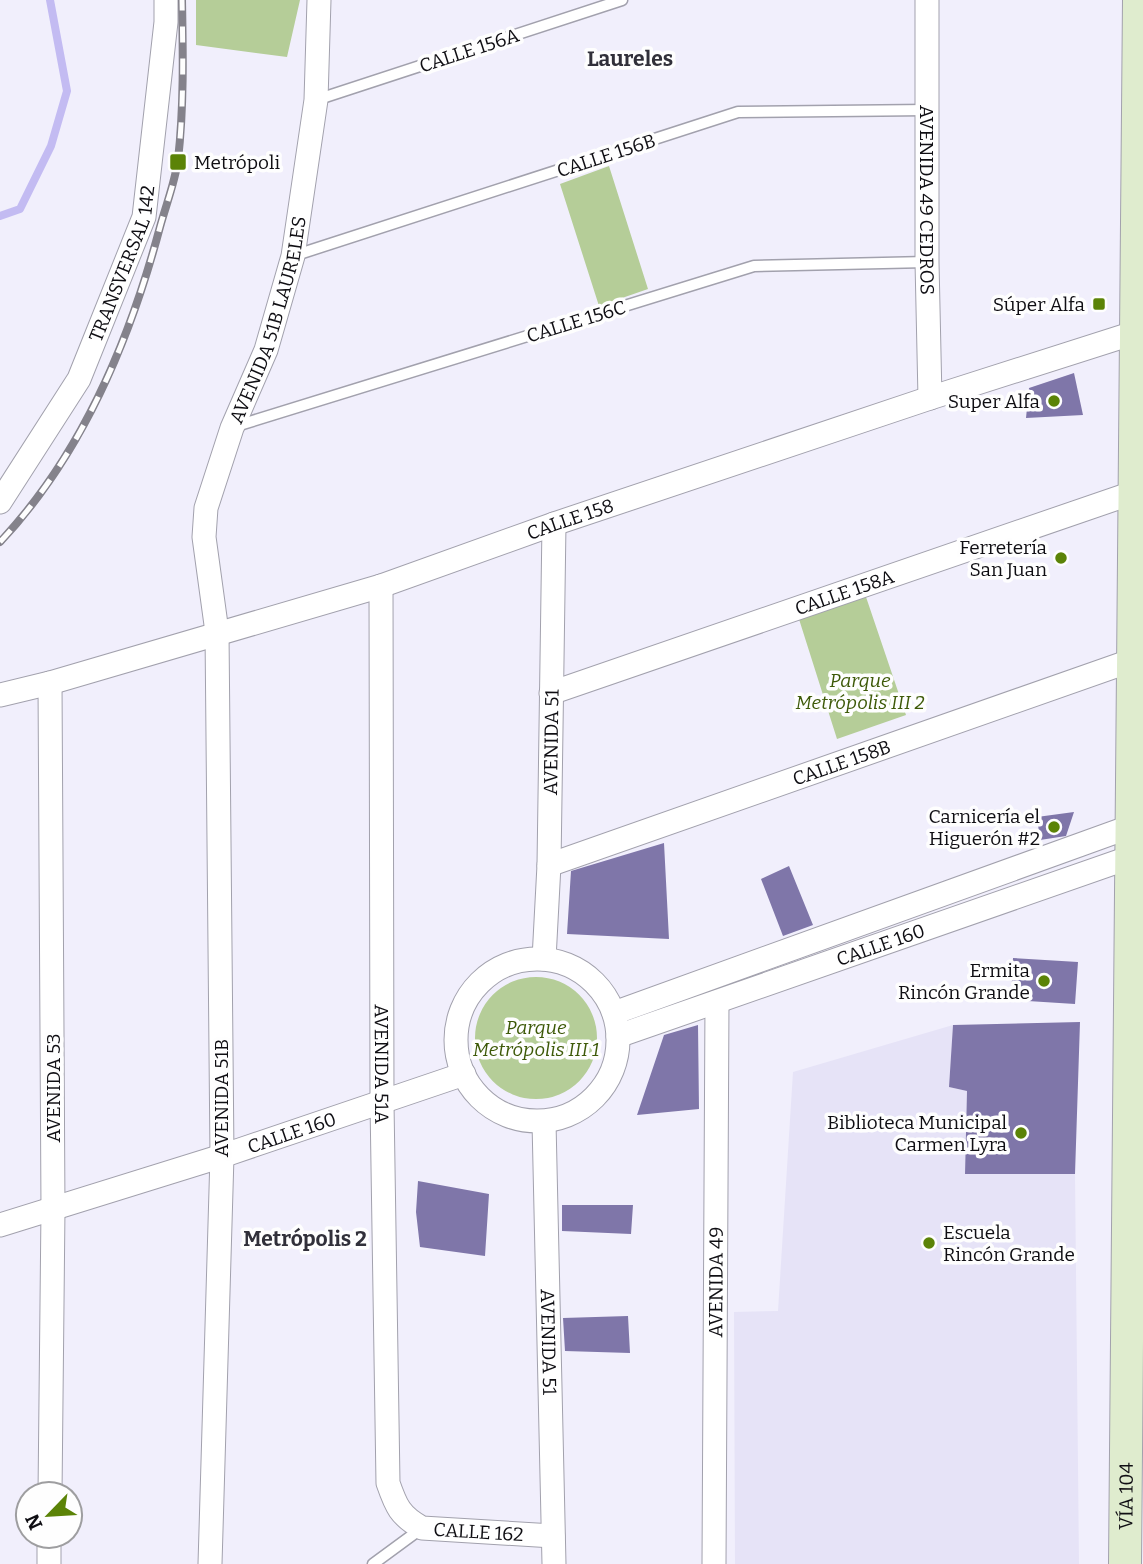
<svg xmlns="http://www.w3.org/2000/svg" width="1143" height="1564" font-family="Bitter,serif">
  <rect width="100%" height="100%" fill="#f1effc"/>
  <path fill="#e6e3f7" d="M953,1025L949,1087L967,1091L965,1174H1075L1079,1564H735L734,1312L778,1311L793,1072Z"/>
  <path fill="#b5cd98" d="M196,0H300L287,57L196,45Z
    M609,166L648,289L599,306L560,184Z
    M865,594L906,715L837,739L798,616Z
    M475 1038a61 61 0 1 1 122 0a61 61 0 1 1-122 0Z"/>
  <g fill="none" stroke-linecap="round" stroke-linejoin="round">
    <path stroke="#c3bbf2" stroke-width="8" d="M0,216L20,209L51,146L67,91L50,0"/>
  </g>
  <path fill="#7f76a9" d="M1074,373L1083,415L1026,418L1029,388Z
    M1074,812L1066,836L1040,840L1037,817Z
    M664,843L669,939L567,934L571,871Z
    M789,866L813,925L783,936L761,879Z
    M1013,958L1078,962L1075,1004L1011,1000Z
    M1080,1022L1075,1174H965L967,1091L949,1087L953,1025Z
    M698,1025L699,1109L637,1115L664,1035Z
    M418,1181L489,1194L485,1256L420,1247L416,1212Z
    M562,1205H633L631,1234L562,1231Z
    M628,1316L630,1353L565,1351L563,1318Z"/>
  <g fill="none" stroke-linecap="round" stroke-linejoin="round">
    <g stroke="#a2a1ad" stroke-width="13">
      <path id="service" d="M316,100L622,0
        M293,256L738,112L928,110
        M233,427L754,266L927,262
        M373,1564L422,1528"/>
    </g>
    <g stroke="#a2a1ad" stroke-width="25">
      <g id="minor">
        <path id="s1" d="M927,0V262L930,398"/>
        <path id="s2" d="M0,502L79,379L144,217L166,22V0"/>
        <path id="s3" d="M381,586L382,1103L388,1483C396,1506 400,1516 422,1528L553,1536"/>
        <path id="s4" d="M551,693L1135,492"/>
        <path id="s5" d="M0,695L50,683L381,586L554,524L930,398L1137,332"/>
        <path id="s6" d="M549,865L1133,660"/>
        <path id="s7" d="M544,959L549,865L554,524"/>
        <circle cx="537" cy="1040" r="81"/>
        <path d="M614,1013L1132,826"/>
        <path id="s8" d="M618,1036L1131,857"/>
        <path id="s9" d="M544,1122L554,1564"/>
        <path id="s10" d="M0,1225L222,1156L464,1074"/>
        <path d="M50,1494L53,1209L50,683"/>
        <path d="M49,1564V1536"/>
        <path id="s11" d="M210,1564L222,1156L217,632L204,537L206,508L232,428L266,350L293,256L316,100L319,0"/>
        <path id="s12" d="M714,1564L717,1002"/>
      </g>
    </g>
    <g stroke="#a2a1ad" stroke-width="34">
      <g id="secondary">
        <path id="s13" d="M1125,1564L1139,0"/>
      </g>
    </g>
    <use href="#service" stroke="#fff" stroke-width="10"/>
    <use href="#minor" stroke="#fff" stroke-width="23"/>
    <use href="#secondary" stroke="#dfecce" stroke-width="32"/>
    <g stroke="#84828b" stroke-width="8">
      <path id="rail" d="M0,542C82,455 130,340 160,227C166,205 175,182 178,160C184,107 183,53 182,0"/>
    </g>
    <use href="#rail" stroke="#fefefe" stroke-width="5" stroke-dasharray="16" stroke-linecap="butt"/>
  </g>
  <g fill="#5b8307" stroke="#fefefe" stroke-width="2.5">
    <rect x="169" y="153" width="18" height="18" rx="3.5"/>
    <rect x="1092" y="297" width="14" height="14" rx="3.5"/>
    <circle cx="1054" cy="401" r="7"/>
    <circle cx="1061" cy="558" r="7"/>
    <circle cx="1054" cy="827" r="7"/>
    <circle cx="1044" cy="981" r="7"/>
    <circle cx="1021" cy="1133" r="7"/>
    <circle cx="929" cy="1243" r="7"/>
  </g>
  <g text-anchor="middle" stroke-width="7" stroke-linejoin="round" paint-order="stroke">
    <g font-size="19" fill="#0f0e13" stroke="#fefefe">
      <text transform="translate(469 50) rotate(-18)" y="7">CALLE 156A</text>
      <text transform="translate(606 155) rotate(-18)" y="7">CALLE 156B</text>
      <text dy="7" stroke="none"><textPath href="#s1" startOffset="200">AVENIDA 49 CEDROS</textPath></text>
      <text dy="7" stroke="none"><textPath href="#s2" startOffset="270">TRANSVERSAL 142</textPath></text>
      <text dy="7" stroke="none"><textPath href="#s11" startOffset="1256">AVENIDA 51B LAURELES</textPath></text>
      <text transform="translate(576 321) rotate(-17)" y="7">CALLE 156C</text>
      <text dy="7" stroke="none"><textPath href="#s5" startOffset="597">CALLE 158</textPath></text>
      <text dy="7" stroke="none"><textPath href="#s4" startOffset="310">CALLE 158A</textPath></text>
      <text dy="7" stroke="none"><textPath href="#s7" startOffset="217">AVENIDA 51</textPath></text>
      <text dy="7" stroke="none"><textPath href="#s6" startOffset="310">CALLE 158B</textPath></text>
      <text dy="7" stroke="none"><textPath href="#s8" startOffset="278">CALLE 160</textPath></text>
      <text dy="7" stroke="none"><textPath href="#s3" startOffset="478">AVENIDA 51A</textPath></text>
      <text transform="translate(53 1088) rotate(-90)" y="7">AVENIDA 53</text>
      <text transform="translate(221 1098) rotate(-90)" y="7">AVENIDA 51B</text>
      <text dy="7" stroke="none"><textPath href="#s10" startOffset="306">CALLE 160</textPath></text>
      <text dy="7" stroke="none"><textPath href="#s12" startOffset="282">AVENIDA 49</textPath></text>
      <text dy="7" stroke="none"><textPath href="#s9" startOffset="220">AVENIDA 51</textPath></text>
      <text dy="7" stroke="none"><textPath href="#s13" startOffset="68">VÍA 104</textPath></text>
      <text dy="7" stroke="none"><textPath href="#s3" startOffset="1012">CALLE 162</textPath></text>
    </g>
    <g font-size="19" fill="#0f0e13" stroke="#fefefe" text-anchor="end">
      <text x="194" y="169" text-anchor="start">Metrópoli</text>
      <text x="1085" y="311">Súper Alfa</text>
      <text x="1040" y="408">Super Alfa</text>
      <text x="1047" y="554">Ferretería<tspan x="1047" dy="22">San Juan</tspan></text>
      <text x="1040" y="823">Carnicería el<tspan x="1040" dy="22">Higuerón #2</tspan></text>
      <text x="1030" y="977">Ermita<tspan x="1030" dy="22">Rincón Grande</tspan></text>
      <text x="1007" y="1129">Biblioteca Municipal<tspan x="1007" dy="22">Carmen Lyra</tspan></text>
      <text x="943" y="1239" text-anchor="start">Escuela<tspan x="943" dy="22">Rincón Grande</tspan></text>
    </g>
    <g font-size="19" font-style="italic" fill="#3d5908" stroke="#fefefe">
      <text x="860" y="687">Parque<tspan x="860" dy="22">Metrópolis III 2</tspan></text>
      <text x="536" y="1034">Parque<tspan x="536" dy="22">Metrópolis III 1</tspan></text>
    </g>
    <g font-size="21" font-weight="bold" fill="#31303a" stroke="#fefefe">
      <text x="630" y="66">Laureles</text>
      <text x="305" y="1246">Metrópolis 2</text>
    </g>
  </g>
  <g transform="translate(49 1515) rotate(245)"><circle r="33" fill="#fefefe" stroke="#9e9ea0" stroke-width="2"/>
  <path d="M0-5L12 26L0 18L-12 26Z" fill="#5b8307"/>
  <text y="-10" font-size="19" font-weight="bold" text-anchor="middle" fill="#0f0e13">N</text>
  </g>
</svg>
